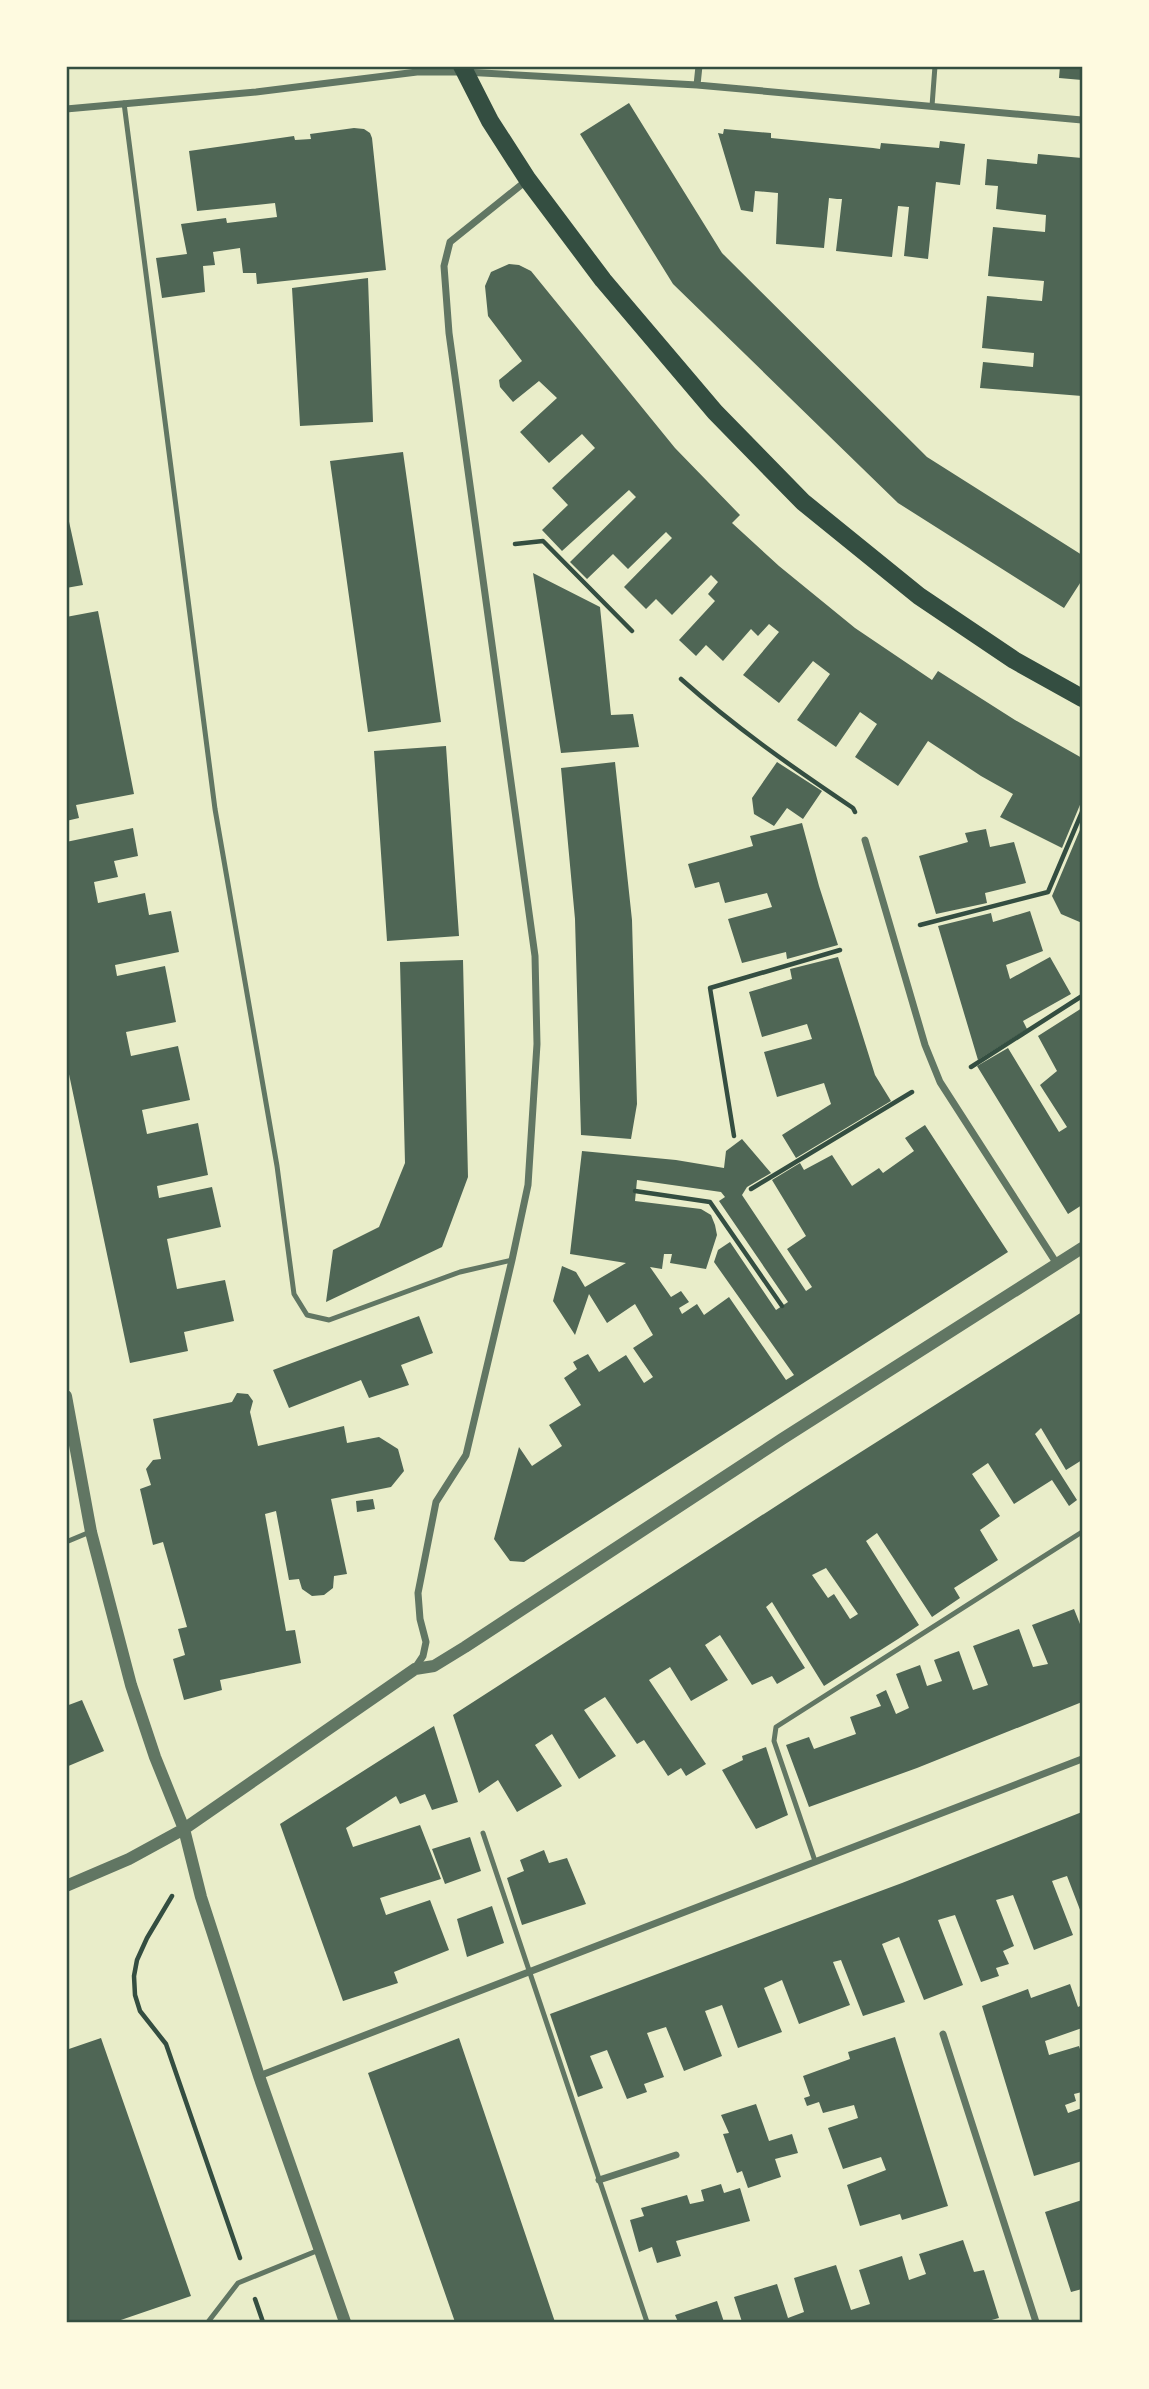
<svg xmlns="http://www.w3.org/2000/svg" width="1149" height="2389" font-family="Manrope,sans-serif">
  <rect width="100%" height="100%" fill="#e9edc9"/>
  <path fill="#4f6655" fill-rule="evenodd" d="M1060,66H1082V80L1059,78Z
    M629,103L722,253L927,457L1082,555V580L1064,608L898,503L673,284L580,134Z
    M354,128L364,129L370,133L372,138L386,270L257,284L256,273H243L240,248L213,252L215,265L203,266L205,292L162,298L156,258L187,254L181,224L226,218L227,223L277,217L275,203L197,211L189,151L294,136L295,140L311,139L310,134Z
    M724,129L771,133V138L873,148L880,149L881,143L939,148L940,141L965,144L960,185L936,182L928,259L904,256L909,207L898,206L892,257L836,251L842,199H837L829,198L824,248L776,244L778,193L755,191L753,212L741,210L718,133L723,134Z
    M1038,154L1082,158V396L980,388L983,362L1033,367L1034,353L982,348L987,296L1042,301L1044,281L988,276L993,227L1045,232L1046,215L996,209L998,186L985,185L987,159L1037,164Z
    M509,264L519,265L531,271L675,448L740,515L732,523L779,566L855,628L932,680L938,671L1015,720L1082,758V800L1062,848L1000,817L1013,794L981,776L928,741L898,786L855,757L877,724L860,712L836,747L797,720L830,674L813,661L779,703L743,675L779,632L769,624L758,636L751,629L723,661L706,645L696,656L679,640L715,601L708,594L718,582L711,575L672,615L656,599L646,609L624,587L672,538L666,532L628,569L613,554L587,579L570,562L636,497L629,490L562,551L542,530L568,505L552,488L595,448L582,434L549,463L520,432L557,398L539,381L513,402L500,387L499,380L522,361L488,316L485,286L491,272Z
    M368,278L373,422L300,426L292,288Z
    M403,452L441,722L368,732L330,461Z
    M66,508L83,585L66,588Z
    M533,573L600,607L611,715L633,714L639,747L561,753Z
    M98,611L134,794L76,805L79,818L66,821V617Z
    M446,746L459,936L387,941L374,751Z
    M615,762L632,920L637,1104L631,1139L581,1135L575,919L561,768Z
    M777,762L822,791L803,819L787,808L774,826L754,814L752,798Z
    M802,823L819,886L838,945L787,959L786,952L742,963L728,919L772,907L767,893L725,903L719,882L695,888L688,864L753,846L750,836Z
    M1082,825V923L1061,914L1052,896Z
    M133,828L138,856L114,861L118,877L94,882L98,903L145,893L149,915L171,911L179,952L115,965L117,976L165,966L176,1022L126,1032L131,1056L178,1046L190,1100L142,1110L147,1134L198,1123L208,1175L157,1186L159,1198L212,1187L221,1227L167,1239L177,1289L225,1280L234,1321L184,1332L188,1351L130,1363L66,1060V842Z
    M986,829L990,847L1014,842L1026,883L985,893L987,903L936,914L919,856L968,842L965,833Z
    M1030,911L1043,951L1006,965L1010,979L1050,957L1071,994L1023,1021L1027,1029L978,1060L938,926L991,913L993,922Z
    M838,957L875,1075L891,1101L796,1158L782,1135L831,1104L824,1083L777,1097L764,1052L812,1039L807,1024L762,1037L749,992L792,979L790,969Z
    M463,960L468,1177L442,1247L326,1302L333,1250L379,1227L405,1163L400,962Z
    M1082,1008V1205L1068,1214L977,1066L1008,1048L1059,1132L1067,1127L1040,1085L1057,1071L1038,1036Z
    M925,1125L1008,1252L524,1562L510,1561L494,1539L519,1447L532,1466L562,1446L549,1425L581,1405L564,1378L577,1369L573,1362L588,1354L599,1372L626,1355L644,1383L653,1377L633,1348L653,1335L635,1304L607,1323L589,1294L575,1335L553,1301L562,1266L576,1272L585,1287L626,1263L570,1254L582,1151L676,1160L724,1168L726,1151L742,1139L771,1173L747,1187L742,1195L806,1291L812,1287L787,1249L806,1236L772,1180L800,1163L804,1170L832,1155L852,1186L879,1168L883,1173L914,1151L905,1138ZM637,1180L721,1192L725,1197L719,1201L788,1302L776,1310L730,1242L718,1250L714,1262L794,1375L786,1380L729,1297L704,1315L697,1304L682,1314L679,1308L689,1302L681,1291L671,1297L650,1267L662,1269L664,1254H672L670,1263L706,1269L717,1235L715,1225L711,1215L701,1209L635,1201Z
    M1082,1312V1460L1066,1470L1041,1428L1035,1434L1077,1500L1069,1506L1052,1480L1014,1504L988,1463L972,1474L1000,1516L980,1530L998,1560L954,1588L960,1598L932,1617L877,1533L866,1541L919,1625L898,1639L824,1686L772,1602L766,1607L805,1668L777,1684L772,1676L752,1685L720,1635L705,1645L728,1680L691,1701L670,1667L649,1680L706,1764L686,1776L681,1768L668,1776L644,1740L637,1744L605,1697L584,1710L616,1756L579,1779L552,1734L535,1745L562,1786L517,1812L498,1780L479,1793L453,1715L804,1488ZM826,1568L858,1614L850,1619L834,1594L828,1598L812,1575Z
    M419,1316L433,1353L401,1365L409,1385L369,1398L361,1380L289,1408L273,1370Z
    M237,1393L248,1394L253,1401L250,1412L258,1446L344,1426L347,1443L379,1437L398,1449L404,1471L391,1487L331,1499L347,1574L334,1576L333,1588L324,1595L312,1596L302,1589L299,1579L289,1580L276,1511L265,1514L286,1631L295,1630L301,1663L220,1680L222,1690L184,1700L173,1659L185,1655L178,1629L187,1627L163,1542L153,1545L140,1489L151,1485L146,1469L153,1460L161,1459L153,1419L232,1402Z
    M373,1499L375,1509L357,1512L356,1501Z
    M1074,1609L1082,1629V1702L917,1768L809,1807L786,1745L809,1737L814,1749L856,1734L850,1717L881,1706L876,1695L886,1690L896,1714L909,1708L896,1674L920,1665L927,1686L942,1681L934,1660L959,1651L973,1690L988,1685L973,1646L1019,1629L1033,1667L1048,1664L1032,1625Z
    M82,1700L104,1751L66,1767V1706Z
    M434,1726L458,1802L432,1810L425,1794L400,1804L396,1796L346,1828L353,1847L420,1825L441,1879L380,1898L386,1915L430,1900L449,1950L394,1972L398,1983L343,2001L280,1824Z
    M766,1747L788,1815L756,1829L722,1770L743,1760L742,1756Z
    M1082,1812V1915L1067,1876L1052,1881L1073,1935L1034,1950L1013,1895L1003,1898L996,1900L1014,1946L1003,1951L1009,1964L996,1968L999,1976L981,1982L955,1915L948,1917L938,1920L963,1985L924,2000L899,1937L882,1944L905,2002L863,2016L841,1960L833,1962L850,2005L799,2024L782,1980L764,1988L782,2032L738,2048L722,2005L705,2011L722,2056L684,2071L666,2027L647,2033L664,2077L644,2084L647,2092L627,2099L607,2050L590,2056L603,2088L578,2097L550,2014L902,1883Z
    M470,1837L481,1871L445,1884L432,1849Z
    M544,1850L549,1863L567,1858L586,1904L522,1925L507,1878L524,1871L520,1860Z
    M492,1906L504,1943L467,1957L457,1919Z
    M1070,1984L1078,2007L1082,2005V2028L1045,2041L1049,2055L1079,2046L1082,2055V2092L1074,2094L1076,2101L1065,2105L1068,2113L1082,2108V2161L1034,2176L982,2006L1028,1989L1031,1998Z
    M895,2037L948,2206L902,2220L900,2214L860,2226L847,2185L886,2170L881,2157L843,2169L828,2128L858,2118L854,2105L823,2113L819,2102L807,2106L804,2098L810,2096L803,2076L850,2059L848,2052Z
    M101,2038L191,2296L115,2322H66V2050Z
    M459,2038L555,2322H455L368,2073Z
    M756,2104L769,2141L792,2134L798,2153L775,2159L781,2177L748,2188L742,2171L737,2173L723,2134L729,2133L721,2115Z
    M721,2184L724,2193L740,2188L750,2221L676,2241L681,2256L657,2263L652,2247L639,2252L630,2220L644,2216L641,2208L687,2195L690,2204L704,2201L701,2190Z
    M1082,2200V2289L1071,2292L1045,2212Z
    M963,2240L974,2272L984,2270L999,2318L984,2322H742L734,2297L777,2284L788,2318L804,2312L794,2278L836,2265L851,2310L870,2304L859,2270L902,2256L909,2280L926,2274L919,2254Z
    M717,2301L724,2322H678L675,2315Z"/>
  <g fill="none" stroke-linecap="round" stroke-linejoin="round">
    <path stroke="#344e41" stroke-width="4.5" d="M515,544L543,541L632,631
      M681,679C736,728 792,767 853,808L855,812
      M920,925L1048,892L1082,812
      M971,1067L1082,996
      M734,1136L710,988L840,950
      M751,1189L912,1092
      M635,1191L710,1202L782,1306
      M172,1896L147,1938L137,1960L134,1976L135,1995L140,2011L166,2044L240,2258
      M255,2299L263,2322"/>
    <path stroke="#617663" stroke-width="5" d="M124,103L215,809L277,1166L294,1294L307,1315L329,1320L460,1272L512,1260
      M932,106L935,66
      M66,1542L90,1532
      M483,1833L647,2322
      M815,1861L774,1741L776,1727L1082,1532
      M208,2322L238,2283L319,2250"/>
    <path stroke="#617663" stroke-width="7" d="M697,85L699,66
      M66,109L256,92L417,72H464L697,85L1082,120
      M865,840L925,1045L940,1082L1057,1264
      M415,1668L423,1656L426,1642L420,1619L418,1593L436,1502L466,1455L512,1260L528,1185L537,1044L535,956L449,333L444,266L450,242L526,181
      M943,2034L1036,2322
      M259,2076L1082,1759
      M599,2180L676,2155"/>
    <path stroke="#617663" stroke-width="12" d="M66,1396L91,1532L131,1685L155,1757L184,1829L201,1897L259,2076L345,2322
      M66,1886L129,1859L184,1829L415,1669L434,1666L465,1647L782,1439L1082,1248"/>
    <path stroke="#344e41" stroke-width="18" d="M462,66L490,121L528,180L603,280L715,412L803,502L919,596L1014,660L1082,698"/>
  </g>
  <rect width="1149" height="2389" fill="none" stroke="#fefae0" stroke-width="136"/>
  <rect x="68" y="68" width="1013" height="2253" fill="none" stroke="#344e41" stroke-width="2.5"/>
</svg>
